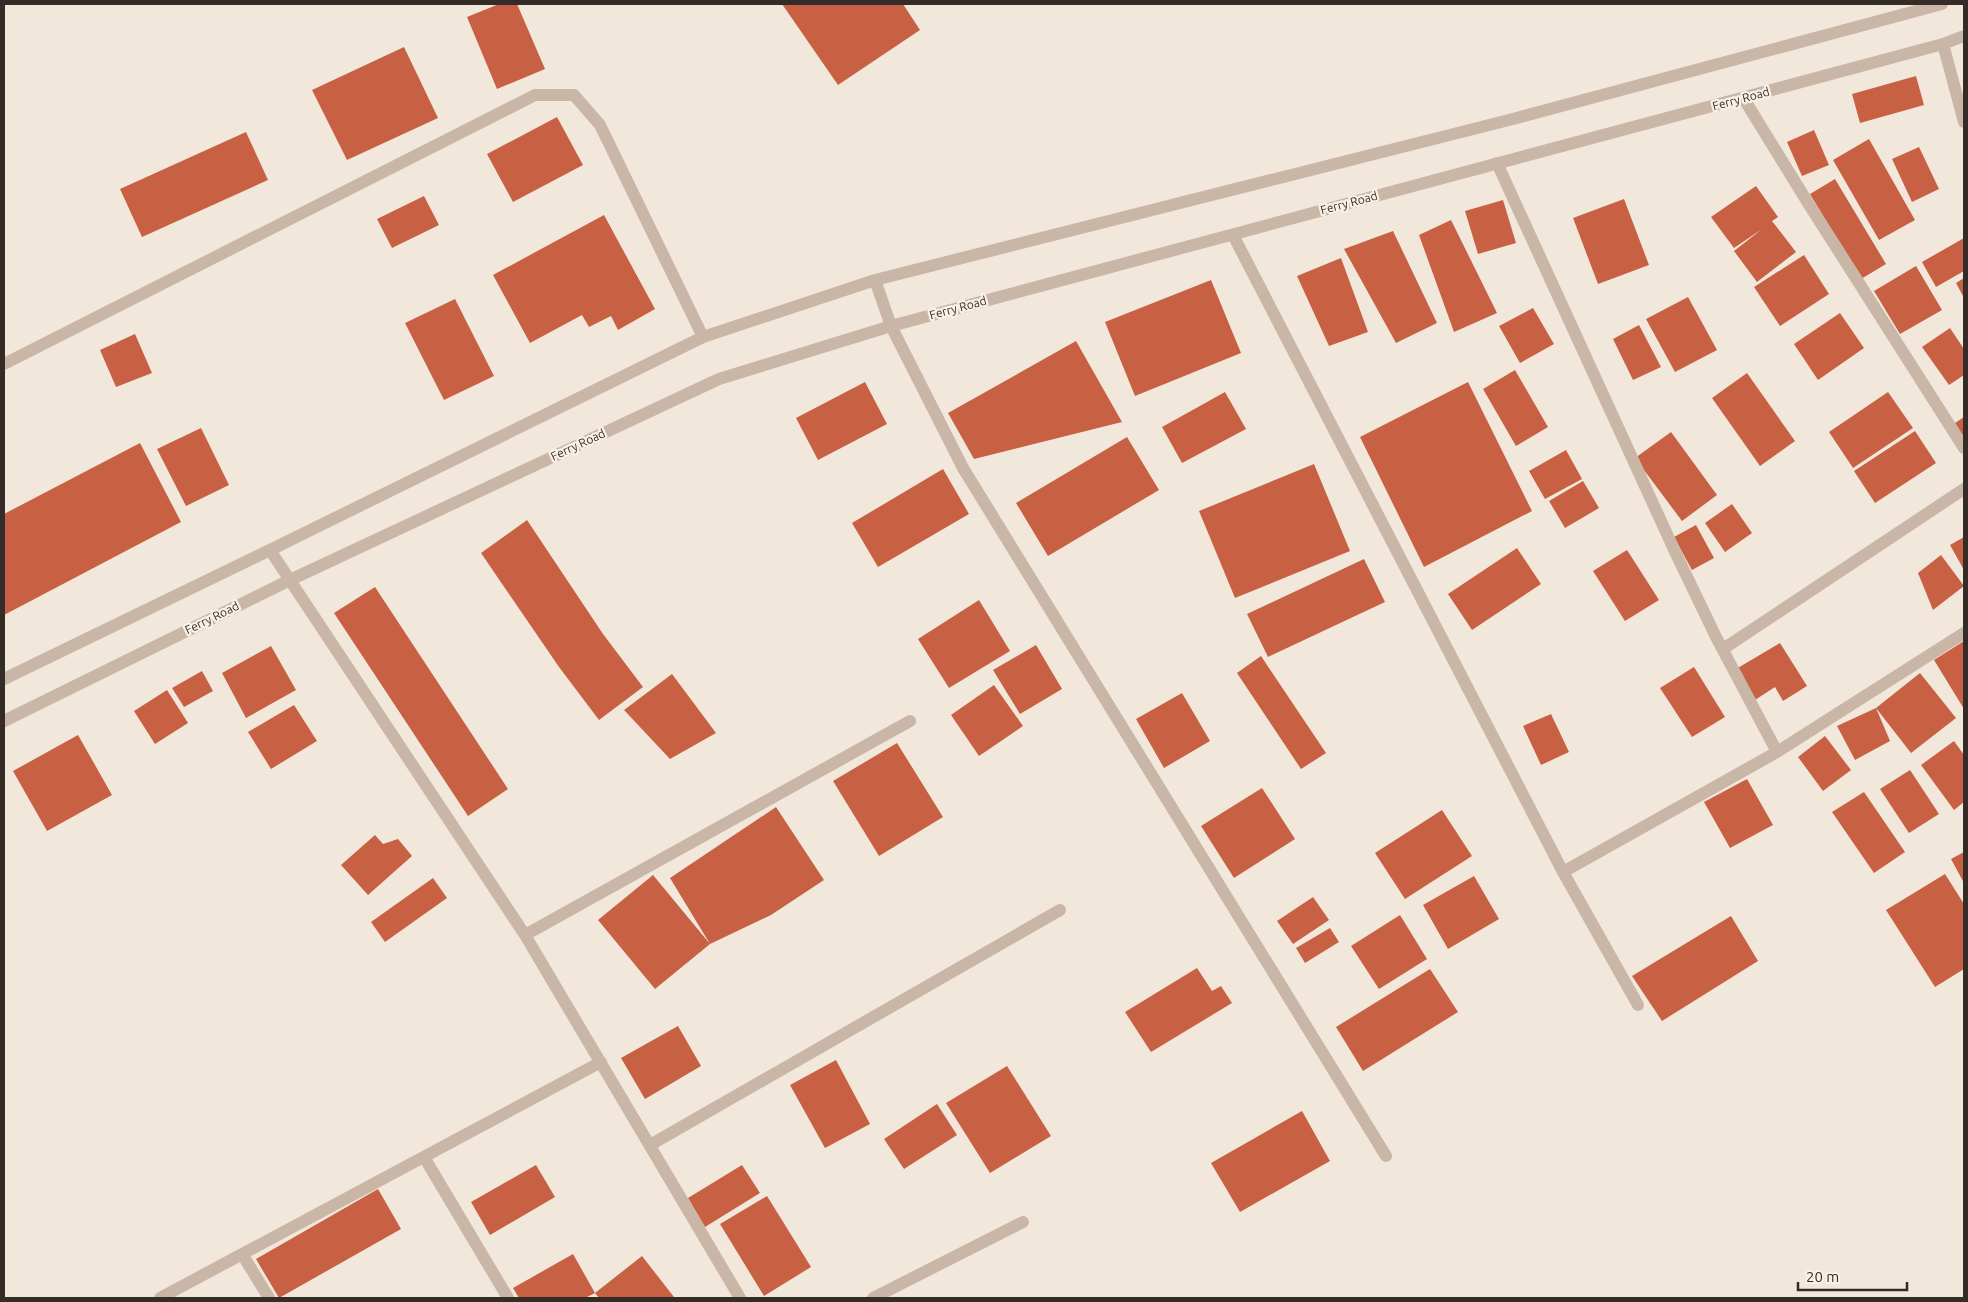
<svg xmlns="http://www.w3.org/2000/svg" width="1968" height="1302" font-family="Ubuntu,sans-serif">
  <rect width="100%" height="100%" fill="#f2e7db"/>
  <path fill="#c86143" d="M499,4H517L545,69L497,89L467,17Z
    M782,4H903L920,30L838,85Z
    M404,47L438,118L347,160L312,90Z
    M1916,76L1924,105L1860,123L1852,94Z
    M557,117L583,165L513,202L487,154Z
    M1814,130L1829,165L1802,176L1787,142Z
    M246,132L268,180L142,237L120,189Z
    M1869,139L1915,220L1879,240L1833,160Z
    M1919,147L1939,189L1912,202L1892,159Z
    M1835,179L1886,264L1861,279L1810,194Z
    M1756,186L1778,217L1772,221L1796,252L1757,282L1734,251L1762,229L1734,248L1711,217Z
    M424,196L439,225L392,248L377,219Z
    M1624,199L1649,265L1598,284L1573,218Z
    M1503,200L1516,243L1478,254L1465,211Z
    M604,215L655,309L618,330L611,316L589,327L582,315L530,343L493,275Z
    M1451,220L1497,313L1454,332L1419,235Z
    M1393,231L1437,323L1396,343L1344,249Z
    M1964,238V271L1936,287L1922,262Z
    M1804,255L1829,294L1780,326L1754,287Z
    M1341,258L1368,332L1329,346L1297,276Z
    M1916,266L1942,310L1900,334L1874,291Z
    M1964,278V298L1956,283Z
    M1211,280L1241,353L1135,396L1105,322Z
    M1688,297L1717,350L1675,372L1646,319Z
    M455,299L494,376L444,400L405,323Z
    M1533,308L1554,344L1520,363L1499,326Z
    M1840,313L1864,348L1818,380L1794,344Z
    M1639,325L1661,367L1633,380L1613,339Z
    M1950,328L1964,349V375L1949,385L1922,347Z
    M135,334L152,373L116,387L100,350Z
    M1076,341L1122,422L974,459L948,413Z
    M1515,370L1548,427L1516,446L1483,389Z
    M1747,373L1795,441L1760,466L1712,398Z
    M865,382L887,424L818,460L796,418Z
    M1468,382L1532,511L1424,567L1360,437Z
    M1225,392L1246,429L1182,463L1162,427Z
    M1888,392L1913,428L1853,468L1829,432Z
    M1964,417V438L1955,423Z
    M201,428L229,485L186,506L157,449Z
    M1915,431L1936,463L1875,503L1854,471Z
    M1671,432L1717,495L1682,521L1635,458Z
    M1127,437L1159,490L1048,556L1016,503Z
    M140,443L181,522L4,615V514Z
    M1566,450L1582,479L1545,499L1529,471Z
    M1314,464L1350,551L1235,598L1199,511Z
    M943,469L969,514L878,567L852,523Z
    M1583,481L1599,508L1565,528L1549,501Z
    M1732,504L1752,533L1725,552L1705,523Z
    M527,520L603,634L643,687L599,720L559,667L481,553Z
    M1696,525L1714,558L1692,570L1674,537Z
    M1964,537V570L1950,545Z
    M1517,548L1541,584L1472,630L1448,594Z
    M1627,550L1659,600L1625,621L1593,571Z
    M1941,555L1964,586L1933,610L1918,573Z
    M1364,559L1385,602L1268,657L1247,614Z
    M375,587L508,789L468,816L334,613Z
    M979,600L1010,651L949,688L918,639Z
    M1964,641V709L1934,660Z
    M1780,643L1807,686L1783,701L1775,687L1755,700L1736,669Z
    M1036,645L1062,689L1020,714L993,670Z
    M271,646L296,690L246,718L222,673Z
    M1261,656L1326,753L1301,769L1237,673Z
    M1694,667L1725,717L1692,737L1660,688Z
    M202,671L213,691L184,707L172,688Z
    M1920,673L1956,718L1911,753L1876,708L1890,741L1855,760L1837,726L1876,708Z
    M672,674L716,733L670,759L624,710Z
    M994,685L1023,726L979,756L951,715Z
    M167,690L188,723L155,744L134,711Z
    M1182,693L1210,741L1164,768L1136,719Z
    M294,705L317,741L271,769L248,732Z
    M1551,714L1569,752L1541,765L1523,726Z
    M78,735L112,795L47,831L13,771Z
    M1825,736L1851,770L1823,791L1798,757Z
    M1954,741L1964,755V802L1954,810L1921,765Z
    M897,743L943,817L879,856L833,781Z
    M1910,770L1939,814L1909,833L1880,789Z
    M1747,779L1773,825L1730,848L1704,802Z
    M1262,788L1295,839L1234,878L1201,826Z
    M1864,792L1905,852L1874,873L1832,812Z
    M776,807L824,880L771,915L710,944L670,878Z
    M1442,810L1472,856L1405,899L1375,853Z
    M375,835L383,844L398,839L412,856L368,895L341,865Z
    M1964,852V883L1951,859Z
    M1945,874L1964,904V969L1935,987L1886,910Z
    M653,875L710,944L655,989L598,920Z
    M1474,876L1499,919L1448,949L1423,905Z
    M433,878L447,898L385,942L371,922Z
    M1313,897L1329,920L1293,944L1277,921Z
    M1400,915L1427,959L1379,989L1351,946Z
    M1731,916L1758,961L1662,1021L1632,976Z
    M1330,928L1339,942L1305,963L1296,948Z
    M1197,968L1212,991L1221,986L1232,1003L1151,1052L1125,1012Z
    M1430,969L1458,1012L1363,1071L1336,1027Z
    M678,1026L701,1066L645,1099L621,1058Z
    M836,1060L870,1124L825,1148L790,1085Z
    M1007,1066L1051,1136L990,1173L946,1103Z
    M937,1104L957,1135L904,1169L884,1139Z
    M1302,1111L1330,1161L1240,1212L1211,1163Z
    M536,1165L555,1197L490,1235L471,1202Z
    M742,1165L760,1193L705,1227L688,1198Z
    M378,1189L401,1229L279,1298L256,1259Z
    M767,1196L811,1267L764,1296L720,1224Z
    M573,1254L595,1293L585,1298H519L513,1288Z
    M642,1256L674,1297L599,1298L595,1293Z"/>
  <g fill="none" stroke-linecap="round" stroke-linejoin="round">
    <path stroke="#cab6a7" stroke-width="12" d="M1943,44L1964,122
      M1744,99L1808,203L1964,448
      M1497,163L1677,556L1716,637L1777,752
      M1233,235L1563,872L1638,1005
      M875,280L891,326L963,468L1386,1156
      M4,364L535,95H574L600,125L703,337
      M270,550L525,935L740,1298
      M1723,649L1964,489
      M4,679L270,550L703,337L875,280L1509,120L1942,4
      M4,721L290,580L719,379L891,326L1943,44L1964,36
      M1563,872L1777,752L1964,633
      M525,935L910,721
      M650,1145L1060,910
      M424,1157L508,1298
      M242,1254L269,1298
      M160,1298L601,1062
      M873,1298L1023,1222"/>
  </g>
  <g text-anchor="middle" stroke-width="4.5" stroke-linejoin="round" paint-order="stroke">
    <g font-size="12" fill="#362c27" stroke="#faf1e7">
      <text transform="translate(1741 99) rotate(-15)" y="4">Ferry Road</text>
      <text transform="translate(1349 203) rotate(-15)" y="4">Ferry Road</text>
      <text transform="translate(958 308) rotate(-15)" y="4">Ferry Road</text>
      <text transform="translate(578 445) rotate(-25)" y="4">Ferry Road</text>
      <text transform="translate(212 618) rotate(-26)" y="4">Ferry Road</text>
    </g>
  </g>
  <rect width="1968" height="1302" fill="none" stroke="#362c27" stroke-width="10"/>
  <path d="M1798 1282v8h109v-8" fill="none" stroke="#362c27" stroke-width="2.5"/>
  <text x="1806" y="1282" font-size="15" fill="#362c27" stroke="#faf1e7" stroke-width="4" paint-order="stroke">20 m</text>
</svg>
